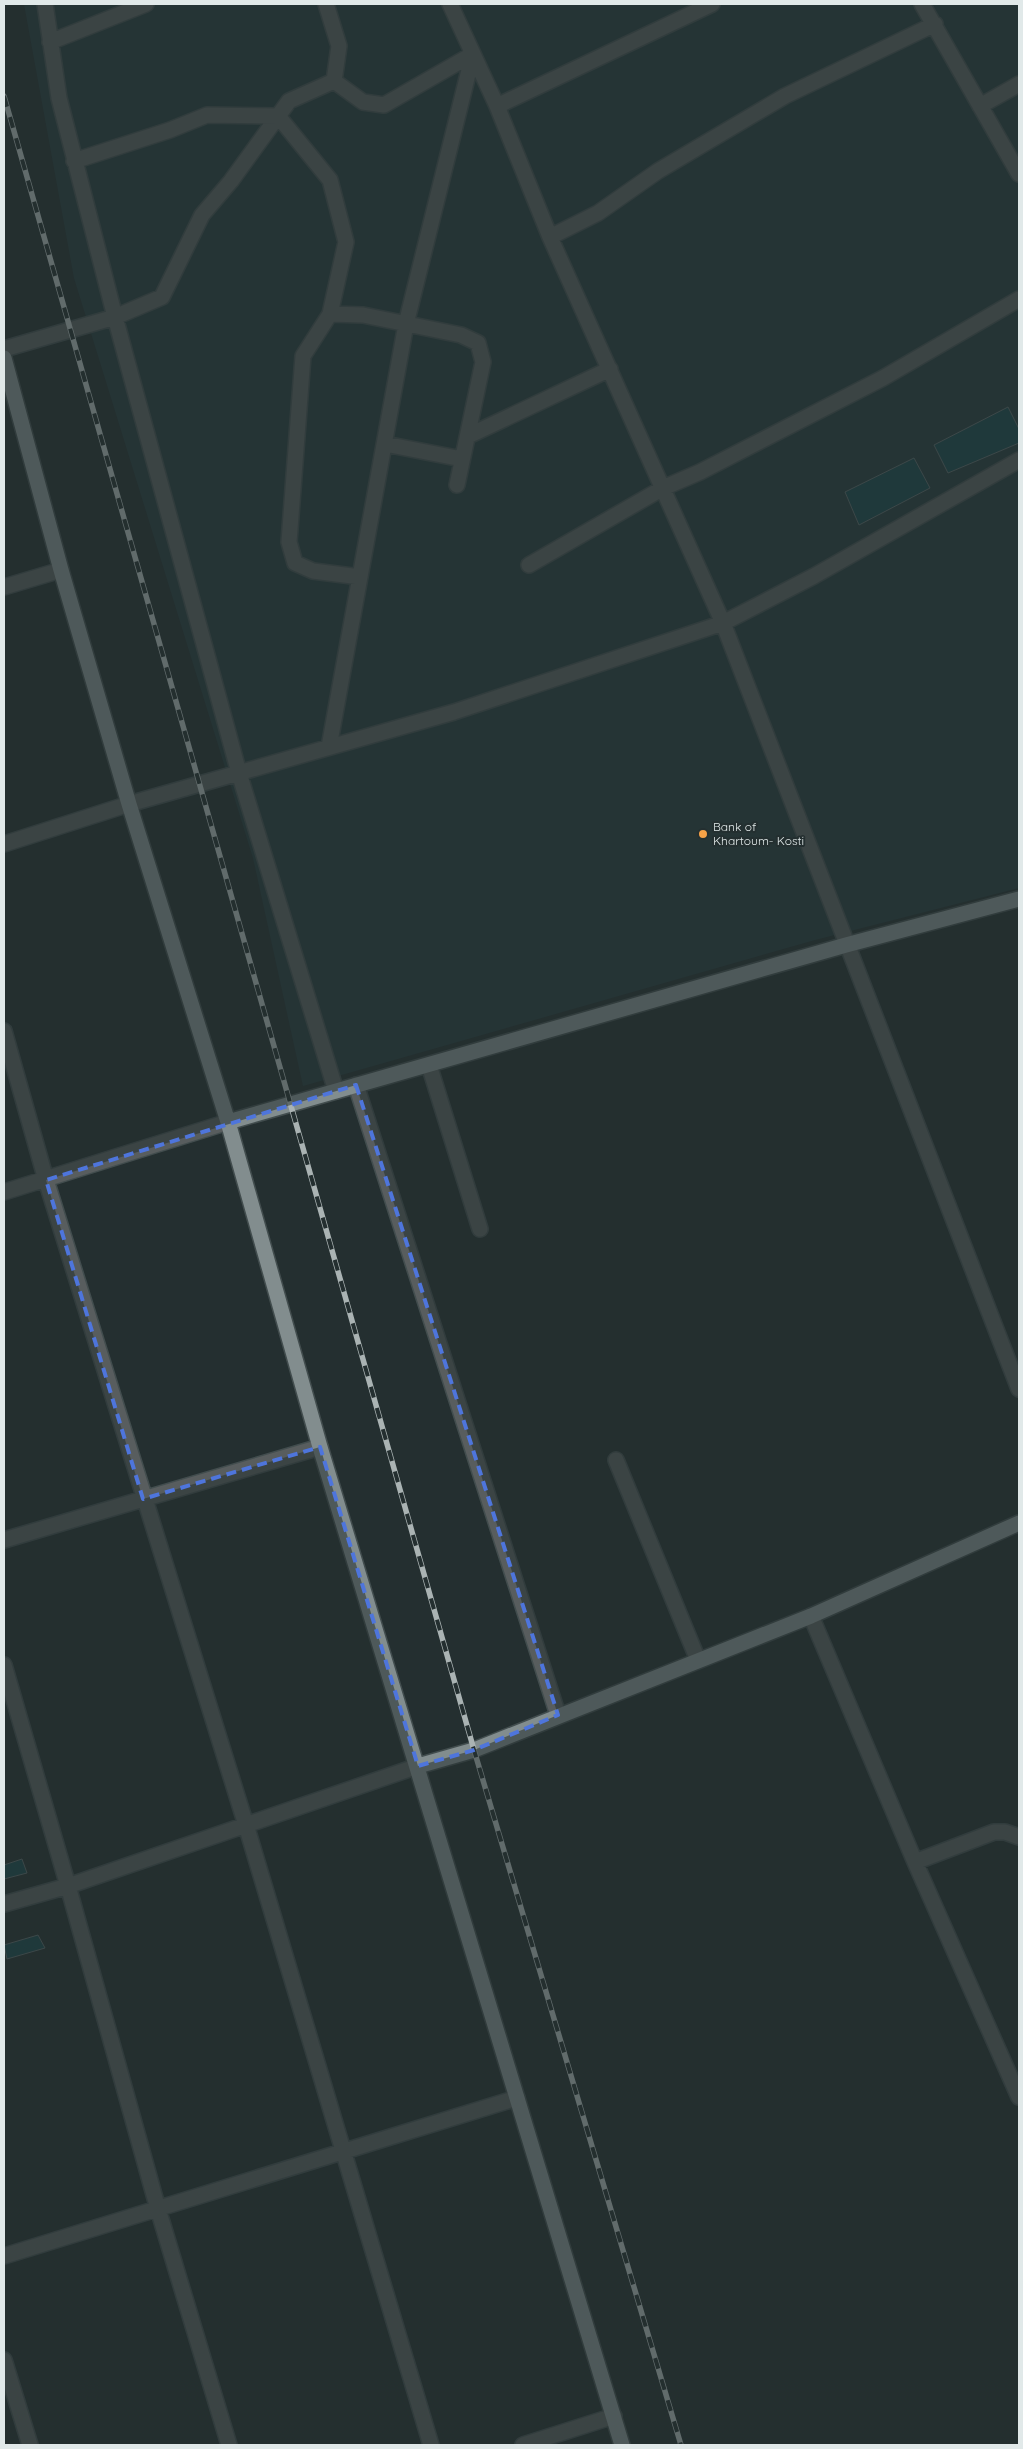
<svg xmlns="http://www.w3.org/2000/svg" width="1023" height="2449" font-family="Quicksand,sans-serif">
  <rect width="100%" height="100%" fill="#242f30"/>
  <path fill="#273b3d" d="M24,4H1019V888L815,940L303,1086L253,858L74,278Z"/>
  <path fill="#1a454a" stroke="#596567" d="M1008,407L1019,429V443L948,473L934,445Z
    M914,458L930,488L859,525L845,492Z
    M22,1859L27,1873L4,1879V1865Z
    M38,1935L45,1948L7,1959L4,1945Z"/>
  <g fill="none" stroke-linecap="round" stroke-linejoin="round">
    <g stroke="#424d4e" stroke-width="18">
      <path id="minor" d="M45,4L59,98L115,317L239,773L336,1091
        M450,4L497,106L550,237L723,623L1019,1389
        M922,4L1019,174
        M50,42L146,4
        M334,81L363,102L384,105L473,54
        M497,106L712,4
        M980,106L1019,84
        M74,161L170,130L207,115L278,116L330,180L346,242L330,314
        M550,237L598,213L658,171L785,96L935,24
        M4,349L115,317L162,297L202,215L231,181L289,101L334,81L339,46L326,4
        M468,436L610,369
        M385,444L462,459
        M529,565L663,488L700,472L883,378L1019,299
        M360,577L313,571L295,563L289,542L303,356L330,314L363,315L461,335L478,343L483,362L457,485
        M4,587L61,570
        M329,747L406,324L473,54
        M4,844L129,804L454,712L723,623L814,576L1019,460
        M4,1031L46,1180L246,1825L431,2445
        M429,1065L480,1229
        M356,1085L558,1715
        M4,1192L228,1122
        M616,1460L698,1660
        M4,1540L320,1447
        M811,1616L915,1862L1019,2097
        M4,1665L68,1886L158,2209L229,2445
        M915,1862L994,1832H1005L1019,1837
        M4,1904L68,1886L418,1766
        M4,2256L517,2098
        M4,2360L30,2445
        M523,2445L614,2416"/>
    </g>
    <g stroke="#424d4e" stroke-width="18">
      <path id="major" d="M4,358L61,570L129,804L228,1122L320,1447L622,2445
        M228,1122L846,945L1019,899
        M418,1766L474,1750L811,1616L1019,1523"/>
    </g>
    <use href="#minor" stroke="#585d5e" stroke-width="15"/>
    <use href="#major" stroke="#828d8e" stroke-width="15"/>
    <g stroke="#aab3b3" stroke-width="5.5">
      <path id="rail" d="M4,96L474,1750L681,2445"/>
    </g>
    <use href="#rail" stroke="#242f30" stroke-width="4" stroke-dasharray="11" stroke-linecap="butt"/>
  </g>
  <path d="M0 0H1023V2449H0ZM356,1085L558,1715L474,1750L418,1766L320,1447L143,1499L46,1180Z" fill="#242f30" fill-opacity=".55" fill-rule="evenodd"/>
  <path fill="none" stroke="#4e75dc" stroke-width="4" stroke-dasharray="10 6" stroke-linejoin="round" d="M356,1085L558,1715L474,1750L418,1766L320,1447L143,1499L46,1180Z"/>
  <circle fill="#f6a247" stroke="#242f30" stroke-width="2" cx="703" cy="834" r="5"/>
  <g text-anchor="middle" stroke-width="4" stroke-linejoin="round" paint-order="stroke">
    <g font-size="12" fill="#e1e9e9" stroke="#242f30" text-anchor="start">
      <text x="713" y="831">Bank of<tspan x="713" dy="14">Khartoum- Kosti</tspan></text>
    </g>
  </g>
  <rect width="1023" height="2449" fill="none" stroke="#e1e9e9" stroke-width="10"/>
</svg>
